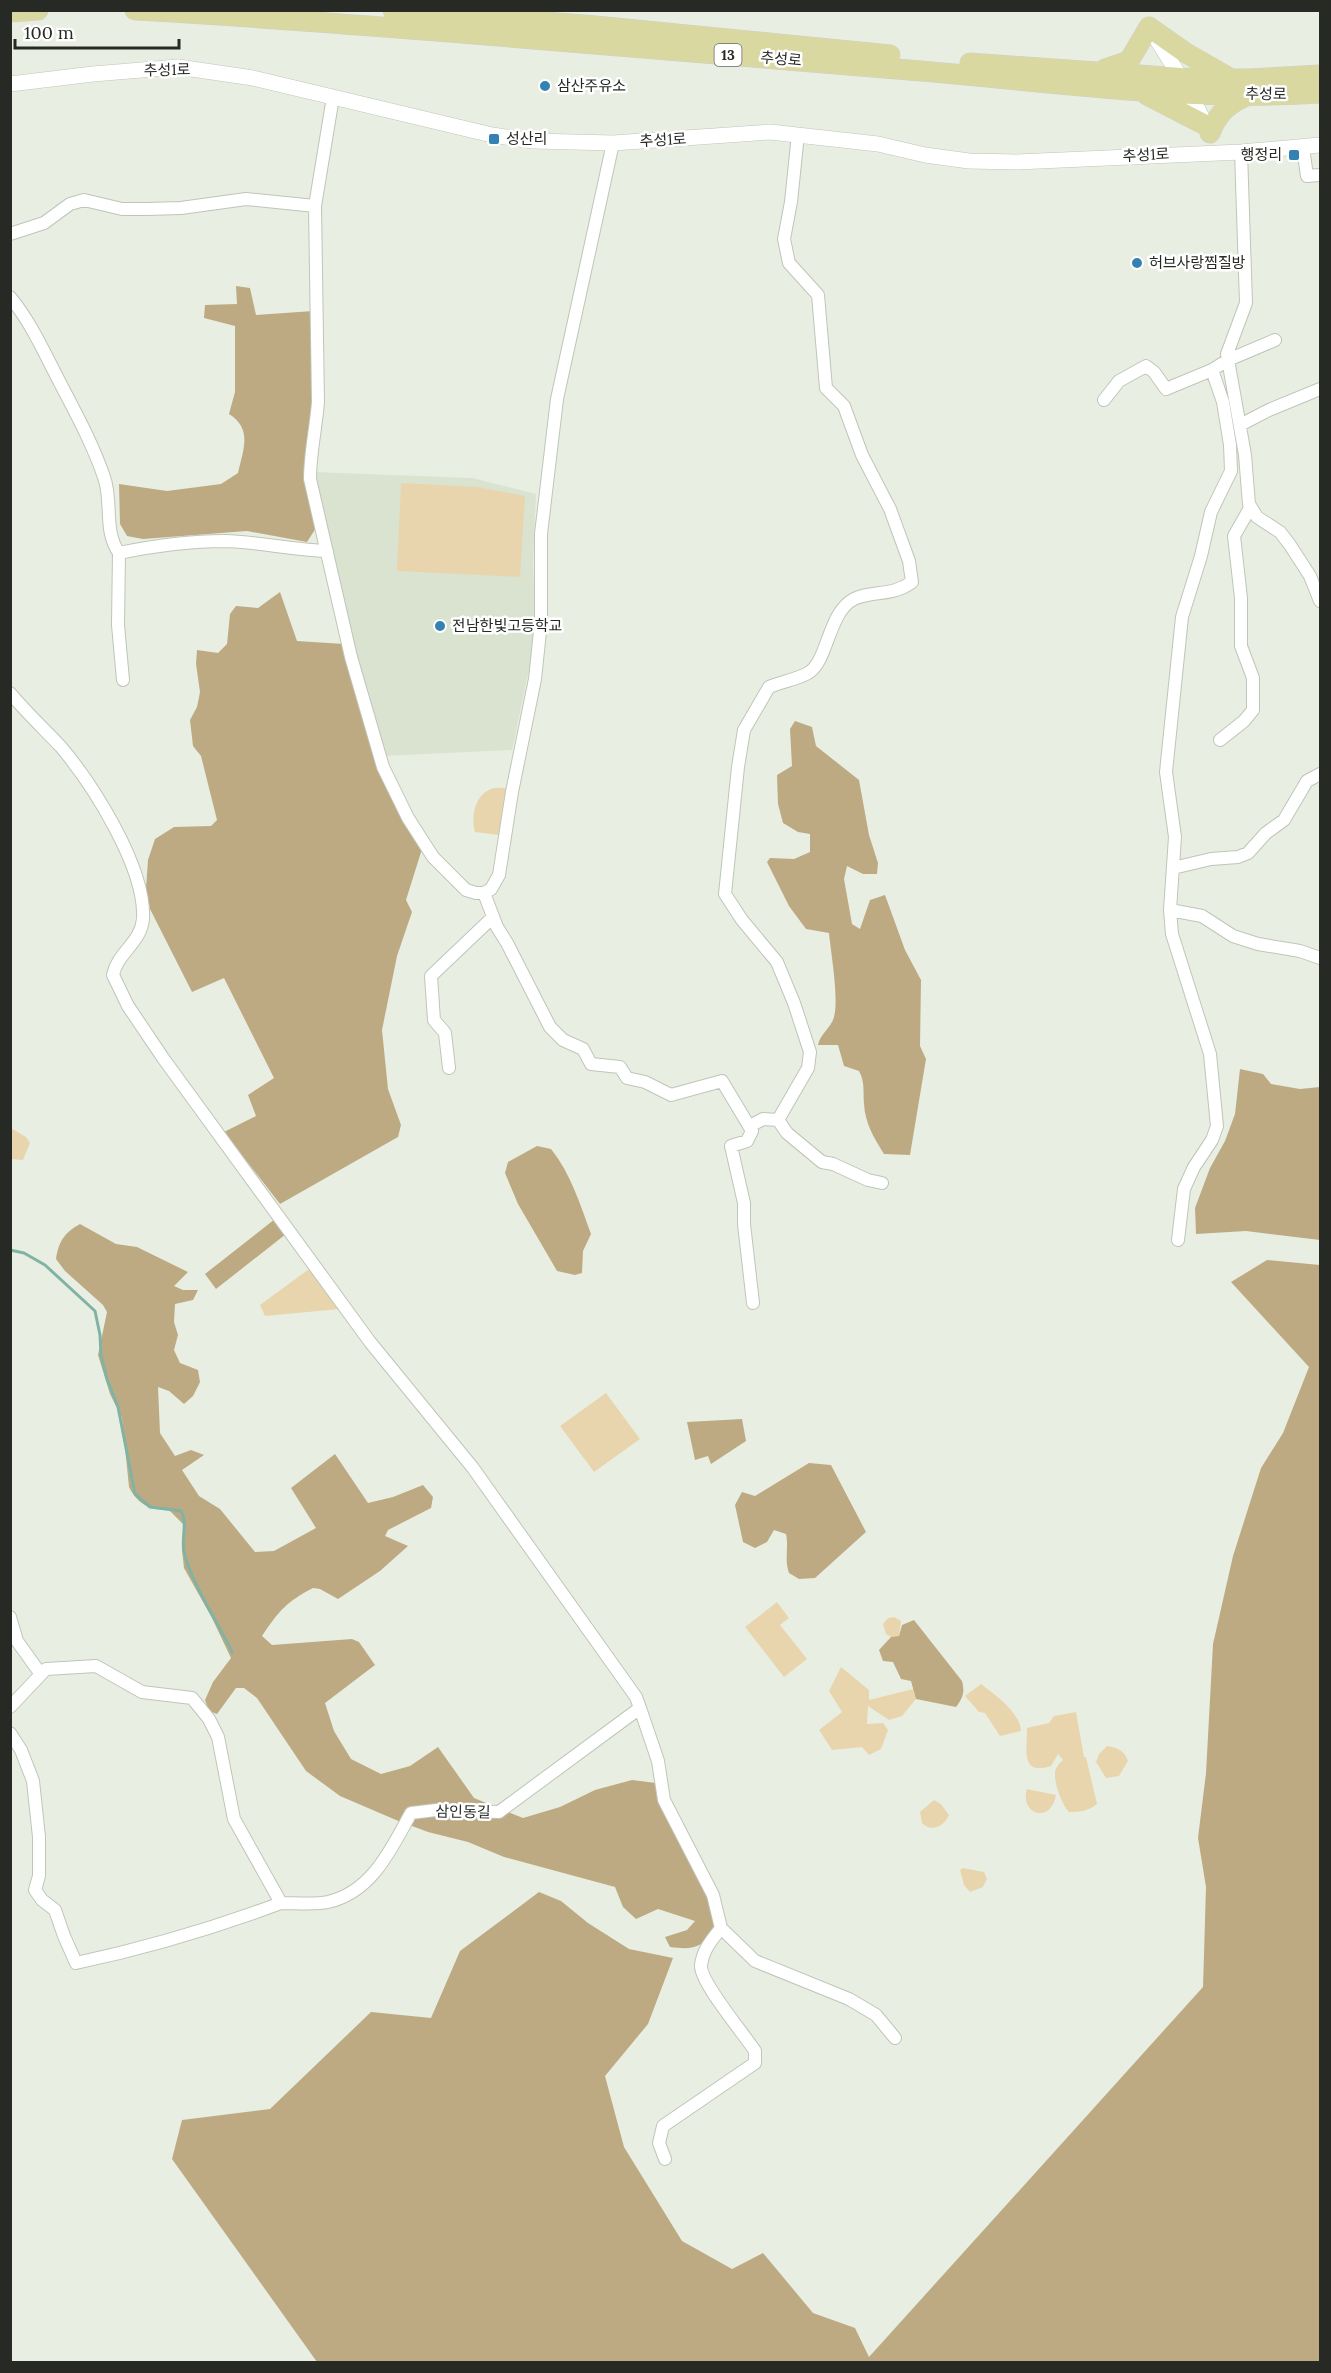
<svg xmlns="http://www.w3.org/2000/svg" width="1331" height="2373" font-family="Lora,'Noto Sans KR',serif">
  <rect width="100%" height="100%" fill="#e8efe2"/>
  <path fill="#d9e3d0" d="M313,472L472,478L536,494L533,563L535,611L532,655L512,750L383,756L369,712Z"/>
  <path fill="#e9d5ad" d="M401,483L477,487L525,496L520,577L397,571Z
    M506,788L499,835L475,832C471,819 474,795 491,789C494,787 502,788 506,788Z
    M11,1128L26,1137L30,1143L23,1160L11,1159Z
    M309,1269L340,1309L265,1316L260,1305Z
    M606,1393L640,1439L594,1472L560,1426Z
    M777,1602L789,1618L780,1625L807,1659L784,1677L745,1627Z
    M894,1617L901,1621L899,1636L891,1637L886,1634L883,1624L888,1618Z
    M841,1667L869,1690V1700L913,1689L916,1699L902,1716L889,1720L868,1706L867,1724L883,1723L888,1730L881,1749L869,1755L862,1747L832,1750L819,1730L842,1712L829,1691Z
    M981,1684C995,1695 1020,1712 1021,1731L1000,1736L985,1713L979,1712L965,1696Z
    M1076,1712L1084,1757H1086L1097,1804C1088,1811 1081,1812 1069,1812C1062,1805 1054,1784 1055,1773C1055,1768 1059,1764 1063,1760L1058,1754L1051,1766C1020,1776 1027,1750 1027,1728L1049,1723L1054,1716Z
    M1107,1746C1118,1748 1124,1750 1128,1761L1119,1776L1106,1778L1096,1762L1099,1754Z
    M1027,1789L1056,1795C1051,1825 1019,1814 1027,1789Z
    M934,1800L941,1804L949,1815C944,1826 932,1833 922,1823L920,1812Z
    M963,1868L984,1872L987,1879L983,1887L970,1892L964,1885L960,1870Z"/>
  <path fill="#bdaa82" d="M236,286L250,288L256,315L313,311V430L318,525L307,542L247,531L143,539L127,536L120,524L119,484L167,491L221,484L238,473C243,450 253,429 229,414L235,392V326L204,318L205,305L237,304Z
    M280,592L297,641L344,644L358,692L422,849L406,900L412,912L397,956L382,1030L388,1089L401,1125L398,1137L280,1204L224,1132L256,1116L248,1095L274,1078L224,978L192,992L150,909L146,888L148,860L155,839L174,827L211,826L217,820L201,756L193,746L190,720L197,707L200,692L196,664L197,650L218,653L227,644L230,614L236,606L258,608Z
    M795,721L812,727L816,746L859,780L869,835L878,863L877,874H863L847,866L844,879L852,924L860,929L870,900L885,895L905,950L921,980L920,1046L926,1059L910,1155L884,1154C874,1138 865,1123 864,1104C863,1091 865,1082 859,1071L844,1066L838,1045H818C820,1034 831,1028 834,1017C839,998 831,954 829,933L806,929L789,906L767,862L770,858L794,859L810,852V834L798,832L783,823L778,804L777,775L792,766L790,729Z
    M1240,1069L1263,1074L1271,1084L1300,1089L1320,1087V1240L1246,1231L1196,1234L1195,1208L1210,1168L1225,1141L1235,1114Z
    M537,1146L551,1149C571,1174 580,1204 591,1234L583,1251L582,1273L575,1275L557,1271L518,1204L505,1173L508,1162Z
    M275,1219L286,1234L216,1289L205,1274Z
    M80,1224L116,1244L137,1247L188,1272L174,1286L183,1290H198L193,1300L175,1304L174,1322L178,1335L174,1350L180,1363L198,1370L200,1382L193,1396L184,1404L169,1391L158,1387L160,1433L175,1456L191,1450L204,1455L182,1470L199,1496L220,1509L255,1552L274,1551L316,1528L291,1488L335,1454L368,1503L393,1497L423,1485L433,1497L431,1508L388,1530L385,1536L408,1546L380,1571L338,1599L320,1589L313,1588C286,1602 279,1611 262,1636L272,1645L352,1639L359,1642L375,1665L325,1703L334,1731L351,1759L381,1774L410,1766L438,1747L474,1798L523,1818L560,1807L595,1790L632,1780L656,1783L708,1897L716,1930C701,1948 693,1950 670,1947L665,1937L687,1930L695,1921L658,1909L636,1919L623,1907L615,1887L504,1857L468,1842L428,1832L396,1820L340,1796L306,1771L257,1698L244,1688H236L217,1714L209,1711L205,1700L213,1682L231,1658L212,1618L184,1568L182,1550L184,1525L169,1510C149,1509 138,1505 129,1487L122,1418L110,1394L98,1355L107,1312L103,1305L65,1271L56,1259C59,1241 64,1233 80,1224Z
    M1267,1260L1320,1265V2362H317L172,2159L182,2120L270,2109L371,2012L431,2018L460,1951L539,1892L561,1901L588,1923L629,1949L673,1958L648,2024L605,2076L624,2147L682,2241L732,2269L763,2253L813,2313L855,2328L869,2357L1203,1987L1206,1887L1198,1838L1206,1773L1213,1644L1233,1556L1261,1468L1283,1433L1309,1367L1231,1282Z
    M742,1419L746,1441L711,1464L708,1456L695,1460L687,1422Z
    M809,1463L831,1465L866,1532L815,1578L799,1579L789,1573C784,1559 789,1548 786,1534L774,1530L767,1542L755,1548L743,1542L735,1505L742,1492L755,1496Z
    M914,1620L962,1681C965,1692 963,1698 956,1707L916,1699L911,1681L901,1679L893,1662L883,1661L879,1650L891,1637L899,1636L902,1625Z"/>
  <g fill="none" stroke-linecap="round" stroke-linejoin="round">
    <path stroke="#81b3a4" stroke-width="3" d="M10,1250L24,1253L45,1265L95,1311L100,1335L101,1355L107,1379L118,1407L135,1494L150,1507L181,1511C188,1524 181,1538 184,1552C193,1587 217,1620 232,1652"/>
    <g stroke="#bfc5b8" stroke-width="14">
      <path id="minor" d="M333,97L315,206L318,402C316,428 310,453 310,479L351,657L383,767L408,818L433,857L466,890L476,893H484L491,889L499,875L512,792L535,679L541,622V534L557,399L613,143
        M1303,147L1307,176L1320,175
        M1241,152L1246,303L1227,354L1245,455L1249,504L1257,517L1280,532L1290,545L1310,576L1320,601
        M10,234L44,223L70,204L84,200L122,209H147L181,208L246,199L315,206
        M10,297C30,321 43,350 57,377C74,410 92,442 104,477C113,502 103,530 119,553L118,625L123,680
        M1104,400L1119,381L1146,366L1154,372L1166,389L1212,370L1228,360L1275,340
        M1240,425L1269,410L1320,389
        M119,553C153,546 191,541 225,541C259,542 293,550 327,551
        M10,693C26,712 44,729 61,747C93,785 146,868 143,919C141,943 117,953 113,975L128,1006L163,1058L370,1342L473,1468L636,1697L640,1708
        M1220,740L1244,721L1253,710V678L1241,646V598L1234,536L1250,508
        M1173,868L1211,859L1238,857L1248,853L1266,833L1284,820L1307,781L1320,774
        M484,893L497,927L507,943L550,1027L563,1040L583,1049L591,1064L620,1067L627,1078L645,1082L671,1095L722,1081L752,1131L747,1141L731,1146L744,1203V1224L753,1303
        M1170,910L1202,916L1233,936L1258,944L1300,951L1320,958
        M449,1068L445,1033L434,1020L431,976L493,917
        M778,1120L808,1068L810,1052L794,1003L777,962L742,920L725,894L738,767L744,730L769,687C781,682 798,679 808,673C828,662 828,612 854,599C873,590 891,597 912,582L909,561L890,509L862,455L844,406L826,388L818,295L789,263L784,239L791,202L798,134
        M750,1126L763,1119L778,1120L787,1133L822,1162L833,1164L868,1180L882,1183
        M1178,1240L1184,1189L1194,1167L1212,1140L1217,1126L1210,1054L1172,934L1170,910L1175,837L1166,772L1182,617L1201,556L1211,512L1231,471L1230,445L1223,402L1212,370
        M10,1617L17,1641L40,1673
        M10,1707L46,1669L96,1666L142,1692L192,1698L209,1719L218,1737L234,1819L281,1903C296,1903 314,1905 328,1902C372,1892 391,1849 411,1813L436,1810L499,1812L640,1708L658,1761L664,1800L713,1895L721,1928L755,1961L849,1999L876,2015L895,2038
        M10,1733L21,1750L33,1781L39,1837V1876L35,1890L42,1900L55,1910L64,1936L76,1963C146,1948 214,1928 281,1903
        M665,2159L659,2143L663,2126L755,2063V2051C744,2034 699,1981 701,1965C703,1949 712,1940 721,1928"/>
    </g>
    <g stroke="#bfc5b8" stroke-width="16">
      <path id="tertiary" d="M1152,32L1181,78L1208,128
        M10,84L93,74L178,67L253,78L492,135L533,141L613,143L770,132L878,144L925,155L969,161L1017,162L1241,152L1320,145"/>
    </g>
    <g stroke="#cfd0cf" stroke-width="21">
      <path id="primary" d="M135,10C222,14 310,22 397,28C568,41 739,55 909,70C1046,81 1183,102 1320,93
        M393,10L596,26L890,55
        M10,12L38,10
        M970,63L1181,78L1249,79L1320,75
        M1105,69L1129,61L1149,27L1186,53L1228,77
        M1147,95L1207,126
        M1210,133C1218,113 1227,105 1246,96"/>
    </g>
    <use href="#minor" stroke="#fff" stroke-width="12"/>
    <use href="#tertiary" stroke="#fff" stroke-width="15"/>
    <use href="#primary" stroke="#dad8a1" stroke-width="20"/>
  </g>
  <g fill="#3482b4" stroke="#fff" stroke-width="2">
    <circle cx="545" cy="86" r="6"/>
    <rect x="488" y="133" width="12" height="12" rx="3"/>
    <rect x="1288" y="149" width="12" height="12" rx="3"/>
    <circle cx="1137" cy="263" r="6"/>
    <circle cx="440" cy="626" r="6"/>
  </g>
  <g text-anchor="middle" stroke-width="5" stroke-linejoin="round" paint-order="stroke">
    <rect fill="#fff" stroke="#676966" stroke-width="1.5" x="714.5" y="44" width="27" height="22" rx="4.5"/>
    <g font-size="14" font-weight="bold" fill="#262924">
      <text x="728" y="60">13</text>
    </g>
    <g font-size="15" fill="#262924" stroke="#fff">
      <text transform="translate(781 59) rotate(5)" y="5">추성로</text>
      <text transform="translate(167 70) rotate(-1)" y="5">추성1로</text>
      <text transform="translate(1266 94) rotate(1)" y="5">추성로</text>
      <text transform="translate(663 140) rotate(-3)" y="5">추성1로</text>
      <text transform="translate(1146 155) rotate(-3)" y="5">추성1로</text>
      <text transform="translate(463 1812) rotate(1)" y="5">삼인동길</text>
    </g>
    <g font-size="15" fill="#262924" stroke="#fff" text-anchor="start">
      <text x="557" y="91">삼산주유소</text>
      <text x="506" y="144">성산리</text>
      <text x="1282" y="160" text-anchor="end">행정리</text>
      <text x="1149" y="268">허브사랑찜질방</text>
      <text x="452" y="631">전남한빛고등학교</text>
    </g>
  </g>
  <rect width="1331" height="2373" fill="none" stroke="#262924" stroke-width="24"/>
  <path d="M15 39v9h164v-9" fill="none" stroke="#262924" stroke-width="3"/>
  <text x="24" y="39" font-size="18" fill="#262924" stroke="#ffffff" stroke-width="4.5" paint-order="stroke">100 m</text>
</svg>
